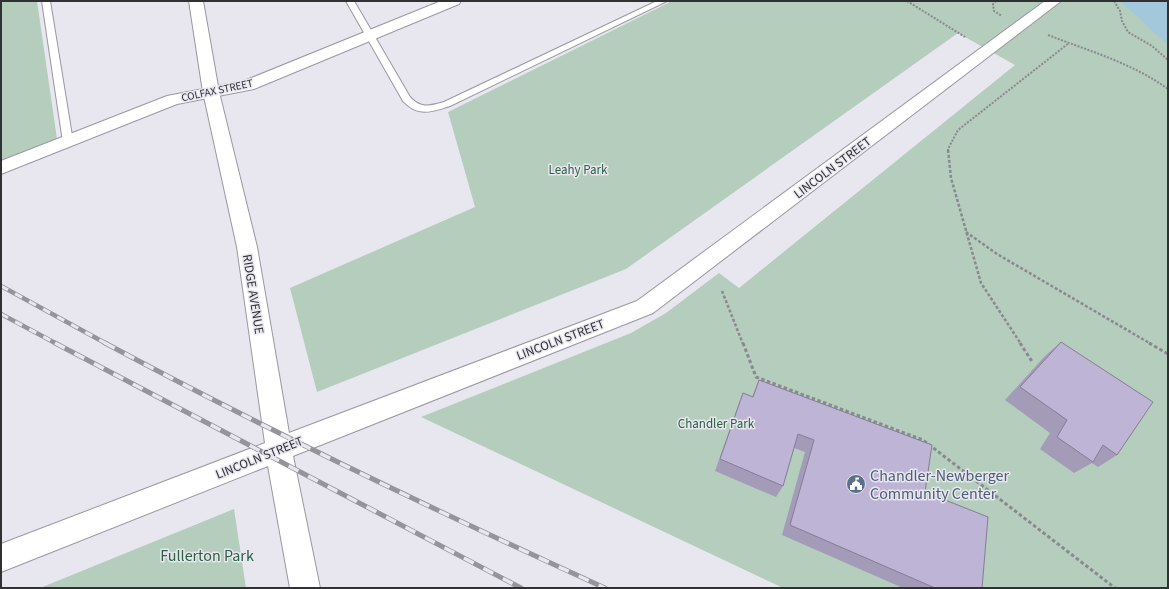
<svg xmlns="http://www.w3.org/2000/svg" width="1169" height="589" font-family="'Source Sans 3',sans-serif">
  <rect width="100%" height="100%" fill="#e8e7f0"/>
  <path fill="#b4cdbc" d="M1,1H37L57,139L1,161Z
    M672,1H1168V588H783L421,417L631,333L666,313L719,273L739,288L1015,65L958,33L626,269L317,392L290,288L475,207L448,112Z
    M234,509L246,588H40Z"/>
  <path fill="#a4c8db" d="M1120,1H1168V45Z"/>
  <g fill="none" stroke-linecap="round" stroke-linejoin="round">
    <g stroke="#9998a1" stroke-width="2">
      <path id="service" d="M42,1H50L73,142L68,145L63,142Z
        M346,1H354L410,97C421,109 430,106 444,102L657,1H667L450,106C431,112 418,117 403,101Z"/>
    </g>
    <g stroke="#9998a1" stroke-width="2">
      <path id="minor" d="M441,1H461L459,4L254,89L177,104L1,174V161L167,96L244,81Z"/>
    </g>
    <g stroke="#9998a1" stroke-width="2">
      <path id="tertiary" d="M189,1H203L219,92L257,247L289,433L637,301L1045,1H1061L653,313L293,456L320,588H290L268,466L1,572V544L265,443L237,247L203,92Z"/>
    </g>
    <path stroke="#89898f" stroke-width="2" stroke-dasharray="2 1.5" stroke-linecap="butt" d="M907,1L965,37
      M996,1L993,4L994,11L1002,16
      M1114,1L1120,11L1122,21L1128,32L1152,46L1168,60
      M1048,35C1089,51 1132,63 1168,89
      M948,151V149L958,130L1069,43"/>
    <path stroke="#89898f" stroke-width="2.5" stroke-dasharray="3 2" stroke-linecap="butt" d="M948,150L951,178L981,283L1021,344
      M966,232L997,254L1151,344
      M722,291L743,344"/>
    <path stroke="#89898f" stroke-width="3" stroke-dasharray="3.5 2.5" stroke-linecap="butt" d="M743,343L756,377L923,440L1115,588
      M1020,343L1033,363
      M1149,343L1168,354"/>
    <use href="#service" fill="#fff" fill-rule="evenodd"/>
    <use href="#minor" fill="#fff" fill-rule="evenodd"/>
    <use href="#tertiary" fill="#fff" fill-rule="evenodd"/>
    <g stroke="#94949a" stroke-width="4.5">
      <path id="rail-far1" d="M1,286L107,344
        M1,314L57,344"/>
    </g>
    <g stroke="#94949a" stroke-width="5">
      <path id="rail" d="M55,343L521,588
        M105,343C269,431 436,511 605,588"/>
    </g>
    <use href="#rail-far1" stroke="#e8e7f0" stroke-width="3" stroke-dasharray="8" stroke-linecap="butt"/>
    <use href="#rail" stroke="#e8e7f0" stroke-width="3.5" stroke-dasharray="11" stroke-linecap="butt"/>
  </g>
  <path fill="#a39bb7" d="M1061,342L1117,455L1098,467L1092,463L1074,473L1040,449L1050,433L1005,400L1045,356Z
    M759,380L925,492L982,588H903L782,535L805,452L794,448L783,486L776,497L715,471L738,406L743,393L752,397Z"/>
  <path fill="#beb4d5" stroke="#857e95" d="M1061,342L1153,402L1117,455L1103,445L1093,462L1057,437L1067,420L1020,387Z
    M759,380L932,445L925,492L988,517L982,588H935L790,525L814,440L798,434L783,486L720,459L743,393L753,397Z"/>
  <defs>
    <g id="civic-disc" transform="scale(1)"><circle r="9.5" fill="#5c6f8a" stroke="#e8e7f0"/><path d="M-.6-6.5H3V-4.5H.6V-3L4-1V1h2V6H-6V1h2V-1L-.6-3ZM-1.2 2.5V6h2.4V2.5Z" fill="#fff"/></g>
  </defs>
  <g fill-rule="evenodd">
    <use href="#civic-disc" x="856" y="484"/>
  </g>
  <g text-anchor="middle" stroke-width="3" stroke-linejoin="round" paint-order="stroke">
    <g font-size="11" fill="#313134" stroke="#e8e7f0">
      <text transform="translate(217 90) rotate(-12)" y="4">COLFAX STREET</text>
    </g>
    <g font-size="13" fill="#313134" stroke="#e8e7f0">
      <text transform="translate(832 167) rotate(-37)" y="5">LINCOLN STREET</text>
      <text transform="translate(254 294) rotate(81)" y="5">RIDGE AVENUE</text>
      <text transform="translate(560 339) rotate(-21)" y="5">LINCOLN STREET</text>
      <text transform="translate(259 457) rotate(-22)" y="5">LINCOLN STREET</text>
    </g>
    <g font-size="13" fill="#2b6041" stroke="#e8e7f0">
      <text x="578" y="174">Leahy Park</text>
      <text x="716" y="428">Chandler Park</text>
    </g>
    <g font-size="16" fill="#4e5e75" stroke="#e8e7f0" text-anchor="start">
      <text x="870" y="481">Chandler-Newberger<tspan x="870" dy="18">Community Center</tspan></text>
    </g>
    <g font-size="16" fill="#2b6041" stroke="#e8e7f0">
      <text x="207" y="561">Fullerton Park</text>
    </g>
  </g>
  <rect width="1169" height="589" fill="none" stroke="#313134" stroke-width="4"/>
</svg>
